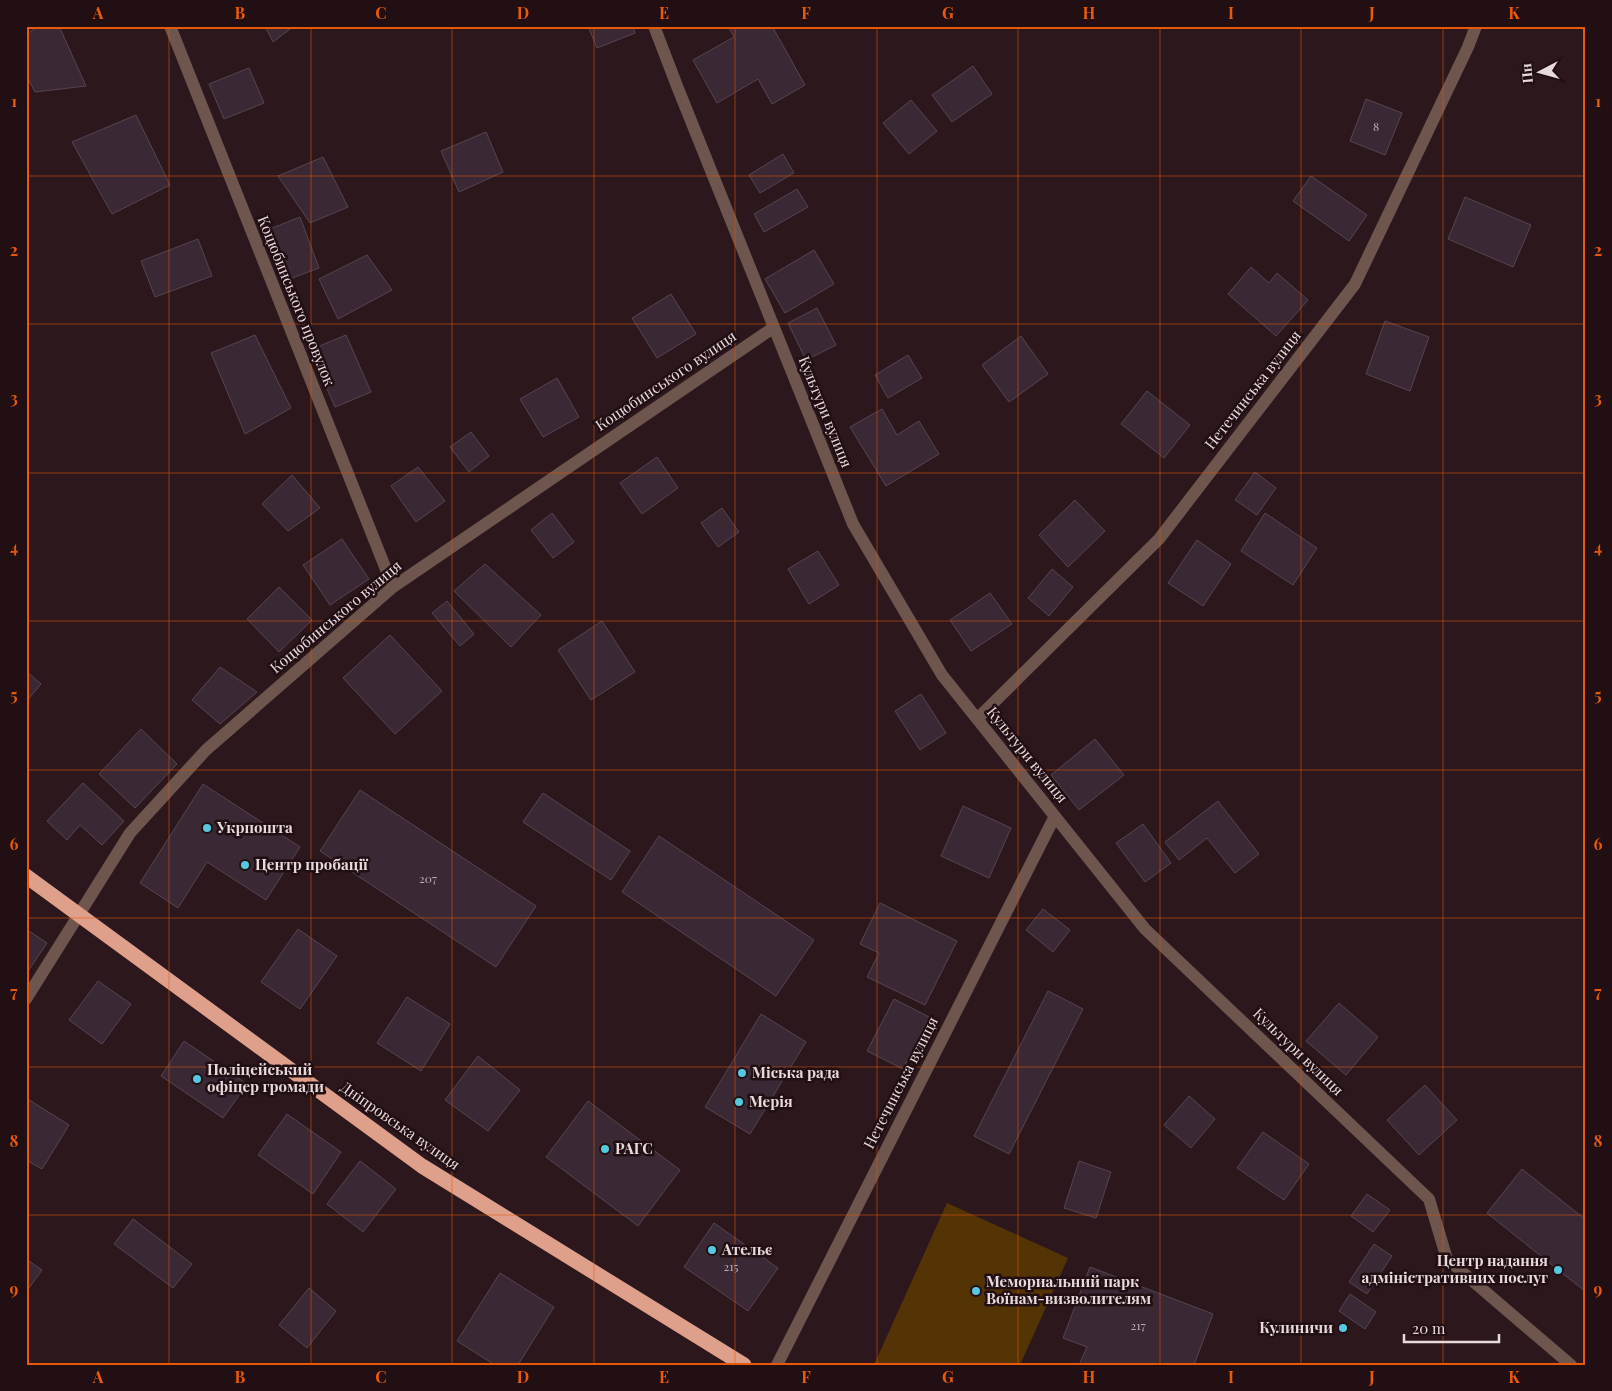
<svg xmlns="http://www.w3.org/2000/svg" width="1612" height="1391" font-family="'Playfair Display',serif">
  <rect width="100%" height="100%" fill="#2c181c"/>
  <path fill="#543405" d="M947,1203L1068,1258L1020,1365H874Z"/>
  <path fill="#3a2935" stroke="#564451" d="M38,26H59L86,86L35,92L26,75V35Z
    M265,26H294L273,42Z
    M588,26H633L635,33L597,48Z
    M728,26H772L805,85L772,104L758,79L717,103L693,60L734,37Z
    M973,66L992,94L952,122L932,95Z
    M249,68L264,103L224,119L209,84Z
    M1366,99L1402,113L1385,155L1350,141Z
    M911,100L937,131L909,154L883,123Z
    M136,115L170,185L112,214L72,142Z
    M486,132L503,172L459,192L441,151Z
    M783,154L794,173L760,193L749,175Z
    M323,157L348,207L310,223L278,176Z
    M1311,176L1367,215L1349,241L1293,201Z
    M797,189L808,207L764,232L754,214Z
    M1465,197L1531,225L1513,267L1448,239Z
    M300,217L319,268L284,281L265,231Z
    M198,239L212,276L155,297L141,261Z
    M814,250L834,284L785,313L765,279Z
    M367,255L392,290L338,319L319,279Z
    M1251,267L1269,283L1277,273L1308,300L1276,336L1228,294Z
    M671,294L696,334L657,358L632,318Z
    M817,308L836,345L806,360L788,323Z
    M1385,321L1429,337L1410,391L1366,374Z
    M255,335L291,408L245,434L211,353Z
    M346,335L371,392L335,407L310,350Z
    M1021,336L1048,374L1009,402L982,365Z
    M908,355L922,378L888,398L875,375Z
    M557,378L579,417L543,437L520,399Z
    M1147,391L1190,425L1164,458L1121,424Z
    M882,409L897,435L919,421L939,454L886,486L850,427Z
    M471,432L489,456L469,472L450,447Z
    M657,457L678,488L642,514L620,483Z
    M418,467L445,501L416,522L391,486Z
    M1255,472L1276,488L1257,515L1235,500Z
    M292,475L320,508L288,531L262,504Z
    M1075,500L1105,531L1068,567L1039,535Z
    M722,508L739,532L718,547L701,523Z
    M552,513L574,542L553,558L531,530Z
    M1265,513L1317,548L1293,585L1241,551Z
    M342,539L369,579L330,605L303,565Z
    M1197,540L1231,564L1203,606L1168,583Z
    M818,551L839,585L809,604L788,569Z
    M485,564L541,615L511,647L454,591Z
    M1052,569L1073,587L1049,616L1028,598Z
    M279,587L312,620L279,652L247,619Z
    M990,593L1012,624L971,651L950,620Z
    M447,601L474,634L460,646L432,613Z
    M602,621L635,672L591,700L558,650Z
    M390,635L442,691L395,734L343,678Z
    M220,667L257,692L220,724L192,700Z
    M26,671L41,684L26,702Z
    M921,694L946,733L920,750L895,711Z
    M141,729L177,764L135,808L99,774Z
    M1095,739L1124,775L1079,810L1051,775Z
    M83,783L124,821L102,845L80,825L67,840L47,821Z
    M203,784L300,847L266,900L207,862L178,908L140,883Z
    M360,790L536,906L496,967L320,851Z
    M543,793L630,851L611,880L523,822Z
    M1218,801L1259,854L1235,873L1207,838L1179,860L1165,842Z
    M963,806L1011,828L989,878L941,856Z
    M1143,824L1171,863L1145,882L1116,843Z
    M659,836L814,940L776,996L622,892Z
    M880,903L957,941L925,1005L867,977L879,953L860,944Z
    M1043,909L1070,930L1053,952L1026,930Z
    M26,929L47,943L26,974Z
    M298,929L337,956L300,1009L261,982Z
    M98,981L131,1004L102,1044L69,1020Z
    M1048,991L1083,1009L1009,1154L974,1136Z
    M407,997L450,1024L421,1071L377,1043Z
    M894,999L929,1017L903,1069L867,1051Z
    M1339,1003L1378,1037L1346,1075L1306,1041Z
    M761,1014L806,1042L750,1134L705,1107Z
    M184,1041L247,1084L223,1118L161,1076Z
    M478,1056L520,1090L488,1131L445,1100Z
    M1425,1085L1457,1120L1419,1155L1387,1120Z
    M1189,1096L1215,1119L1191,1148L1164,1125Z
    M26,1098L69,1125L42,1169L26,1160Z
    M588,1101L680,1170L638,1226L546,1157Z
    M287,1114L341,1152L313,1194L258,1155Z
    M1263,1132L1309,1164L1284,1200L1237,1168Z
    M360,1161L396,1189L363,1232L327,1204Z
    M1079,1161L1111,1172L1096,1218L1064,1208Z
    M1522,1169L1586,1220V1292L1487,1213Z
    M1367,1194L1390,1210L1373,1232L1351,1216Z
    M133,1219L192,1264L173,1288L114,1244Z
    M714,1223L778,1268L748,1311L684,1267Z
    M1374,1244L1392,1256L1367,1294L1349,1282Z
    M26,1259L42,1270L26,1292Z
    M1090,1267L1213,1314L1194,1365H1079L1087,1347L1063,1338Z
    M500,1273L554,1307L518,1365H495L457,1341Z
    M309,1288L336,1311L307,1348L279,1325Z
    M1350,1294L1376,1312L1365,1329L1339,1311Z"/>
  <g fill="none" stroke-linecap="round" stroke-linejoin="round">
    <path stroke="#6e554d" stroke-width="12" d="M170,26L393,587
      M654,26L677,86L853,524L942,675L1145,929L1429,1199L1447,1259L1571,1365
      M977,719L1159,539L1355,284L1468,47L1476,26
      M26,999L130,833L206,750L393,587L773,328
      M777,1365L1055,816"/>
    <path stroke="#dfa08b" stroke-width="15" d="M26,876L422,1166L744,1365"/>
  </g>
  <path fill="none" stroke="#e8590c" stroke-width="1" stroke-opacity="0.55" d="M169,26V1365M311,26V1365M452,26V1365M594,26V1365M735,26V1365M877,26V1365M1018,26V1365M1160,26V1365M1301,26V1365M1443,26V1365M26,176H1586M26,324H1586M26,473H1586M26,621H1586M26,770H1586M26,918H1586M26,1067H1586M26,1215H1586"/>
  <g fill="#56c9e0" stroke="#220f13" stroke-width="2">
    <circle cx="207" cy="828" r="5"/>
    <circle cx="245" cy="865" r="5"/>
    <circle cx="742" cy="1073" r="5"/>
    <circle cx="197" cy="1079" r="5"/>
    <circle cx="739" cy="1102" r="5"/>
    <circle cx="605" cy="1149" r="5"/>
    <circle cx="712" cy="1250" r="5"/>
    <circle cx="1558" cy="1270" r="5"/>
    <circle cx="976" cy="1291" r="5"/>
    <circle cx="1343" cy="1328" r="5"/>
  </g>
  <g text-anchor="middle" stroke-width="5" stroke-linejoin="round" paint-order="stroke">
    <g font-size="12" fill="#bcaeb2">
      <text x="1376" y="131">8</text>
      <text x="428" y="883">207</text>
      <text x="731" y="1271">215</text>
      <text x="1138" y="1330">217</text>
    </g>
    <g font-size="15" fill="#e8dadc" stroke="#220f13">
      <text transform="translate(296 301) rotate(68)" y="5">Коцюбинського провулок</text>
      <text transform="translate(666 381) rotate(-34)" y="5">Коцюбинського вулиця</text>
      <text transform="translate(1253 390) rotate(-52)" y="5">Нетечинська вулиця</text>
      <text transform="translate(825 412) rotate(68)" y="5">Культури вулиця</text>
      <text transform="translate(336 617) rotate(-40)" y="5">Коцюбинського вулиця</text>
      <text transform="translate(1027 755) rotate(51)" y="5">Культури вулиця</text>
      <text transform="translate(1298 1052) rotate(44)" y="5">Культури вулиця</text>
      <text transform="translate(901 1083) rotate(-63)" y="5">Нетечинська вулиця</text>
      <text transform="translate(400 1126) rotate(35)" y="5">Дніпровська вулиця</text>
    </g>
    <g font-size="15" font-weight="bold" fill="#e8dadc" stroke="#220f13" text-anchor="start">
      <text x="217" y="833">Укрпошта</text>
      <text x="255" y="870">Центр пробації</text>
      <text x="207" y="1075">Поліцейський<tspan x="207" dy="17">офіцер громади</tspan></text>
      <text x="752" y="1078">Міська рада</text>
      <text x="749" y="1107">Мерія</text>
      <text x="615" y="1154">РАГС</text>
      <text x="722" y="1255">Ательє</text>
      <text x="1548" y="1266" text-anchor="end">Центр надання<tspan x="1548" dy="17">адміністративних послуг</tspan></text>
      <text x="986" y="1287">Мемориальний парк<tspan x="986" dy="17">Воїнам-визволителям</tspan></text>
      <text x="1333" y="1333" text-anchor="end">Кулиничи</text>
    </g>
  </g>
  <rect width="1612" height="1391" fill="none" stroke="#220f13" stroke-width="55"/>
  <g transform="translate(1540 72) rotate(264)" stroke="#220f13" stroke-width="4" paint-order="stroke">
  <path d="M0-4L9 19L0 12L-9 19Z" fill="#e8dadc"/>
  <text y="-8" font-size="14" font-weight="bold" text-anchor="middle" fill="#e8dadc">Пн</text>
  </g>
  <path d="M1404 1334v8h95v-8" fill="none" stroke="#e8dadc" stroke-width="2.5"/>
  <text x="1412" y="1334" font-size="15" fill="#e8dadc" stroke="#220f13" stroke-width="4" paint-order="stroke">20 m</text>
  <rect x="28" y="28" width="1556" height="1336" fill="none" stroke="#e8590c" stroke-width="2"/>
  <g font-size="16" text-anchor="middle" font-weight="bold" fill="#e8590c">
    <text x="98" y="19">A</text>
    <text x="240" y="19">B</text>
    <text x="381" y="19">C</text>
    <text x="523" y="19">D</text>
    <text x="664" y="19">E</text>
    <text x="806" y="19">F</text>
    <text x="948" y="19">G</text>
    <text x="1089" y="19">H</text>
    <text x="1231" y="19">I</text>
    <text x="1372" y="19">J</text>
    <text x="1514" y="19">K</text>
    <text x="14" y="107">1</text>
    <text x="1598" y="107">1</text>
    <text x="14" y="256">2</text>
    <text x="1598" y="256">2</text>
    <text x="14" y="404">3</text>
    <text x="1598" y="404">3</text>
    <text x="14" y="553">4</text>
    <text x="1598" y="553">4</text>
    <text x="14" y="701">5</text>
    <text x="1598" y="701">5</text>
    <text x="14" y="850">6</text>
    <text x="1598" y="850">6</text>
    <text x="14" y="998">7</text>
    <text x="1598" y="998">7</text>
    <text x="14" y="1147">8</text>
    <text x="1598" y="1147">8</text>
    <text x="14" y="1295">9</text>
    <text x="1598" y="1295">9</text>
    <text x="98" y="1383">A</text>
    <text x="240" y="1383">B</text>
    <text x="381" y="1383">C</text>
    <text x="523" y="1383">D</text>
    <text x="664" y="1383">E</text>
    <text x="806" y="1383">F</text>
    <text x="948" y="1383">G</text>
    <text x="1089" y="1383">H</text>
    <text x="1231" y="1383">I</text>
    <text x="1372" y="1383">J</text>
    <text x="1514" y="1383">K</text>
  </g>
</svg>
